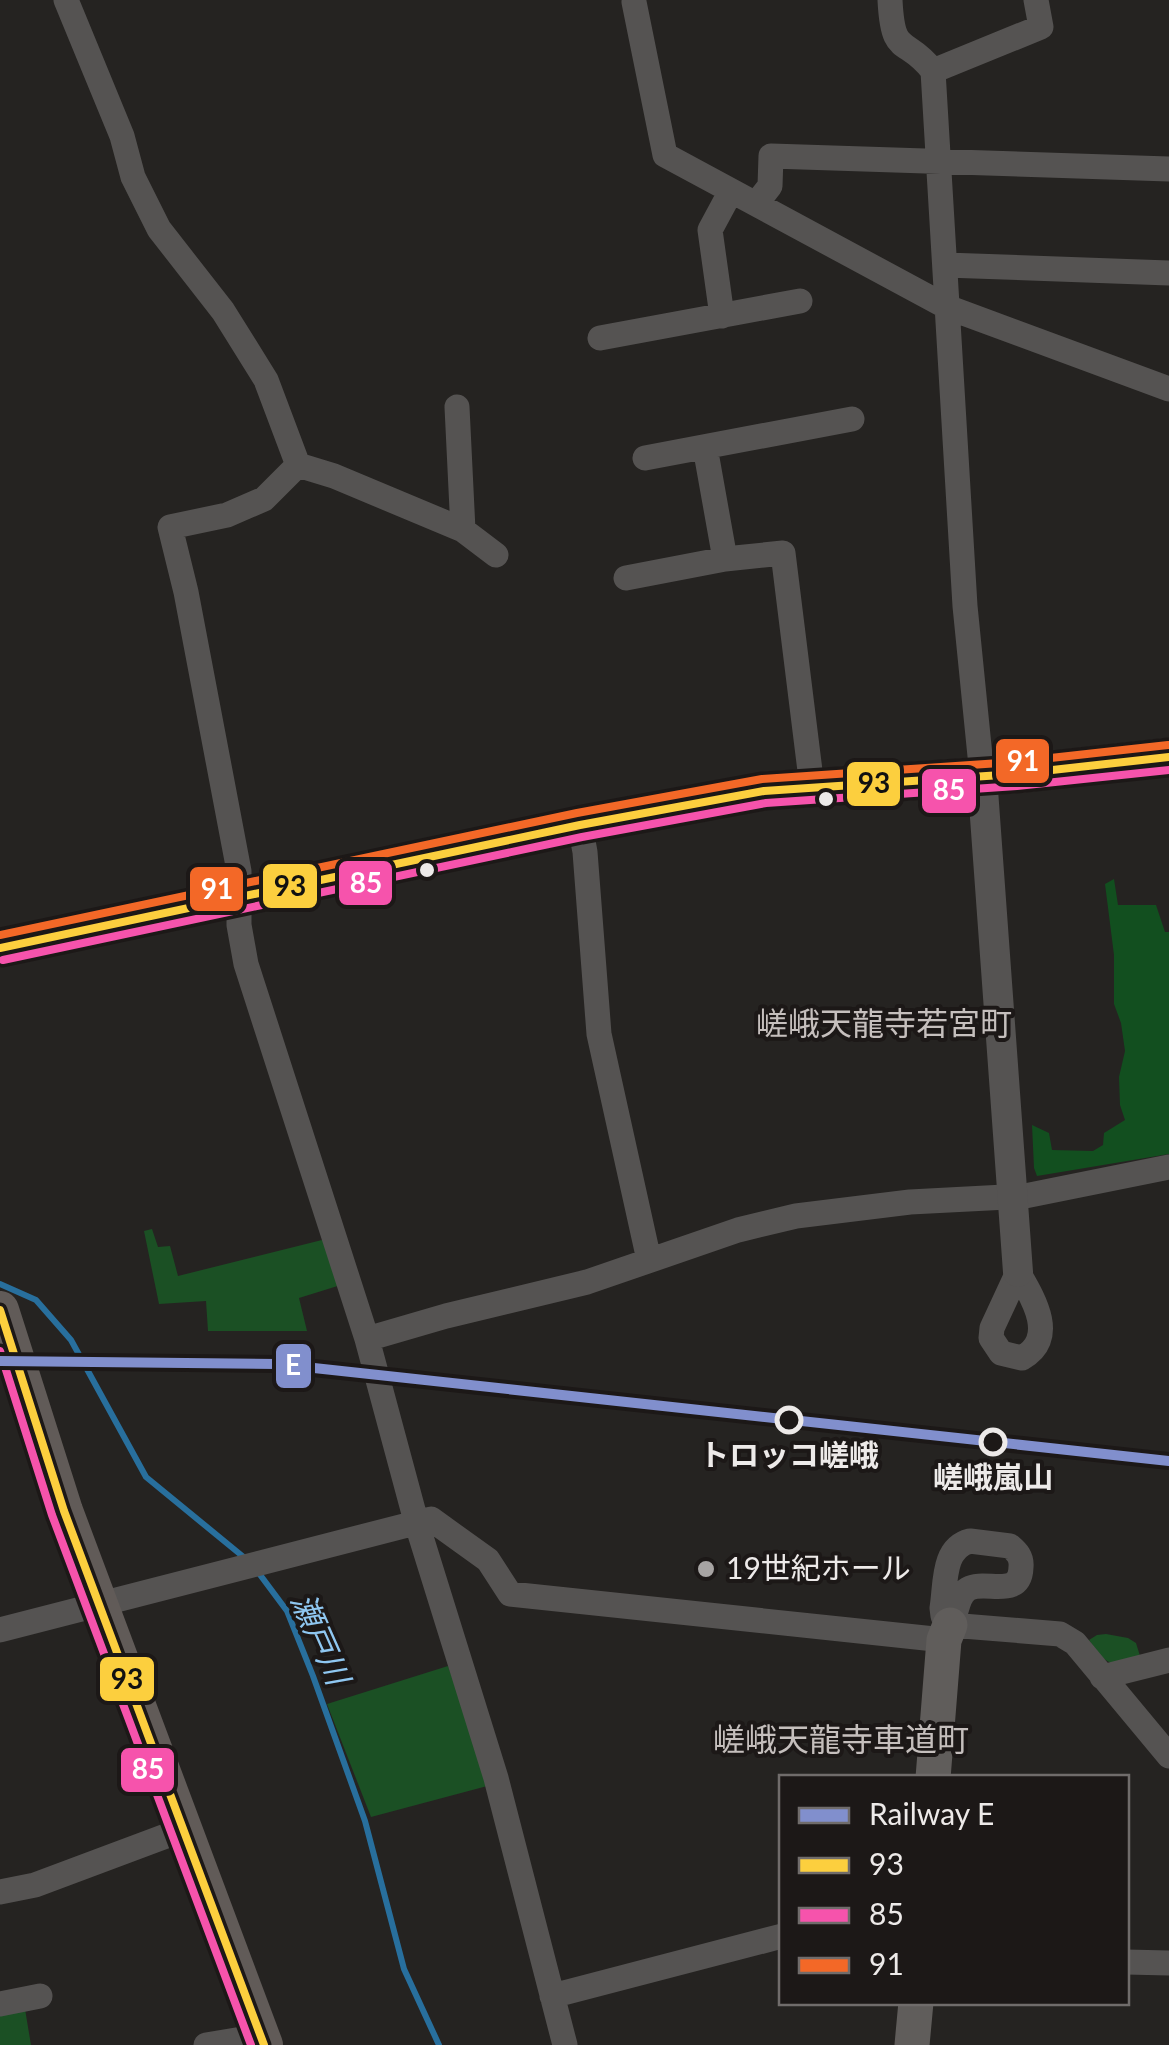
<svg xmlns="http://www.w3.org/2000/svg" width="1169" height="2045" font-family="Lato,'Noto Sans JP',sans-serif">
  <rect width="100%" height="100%" fill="#252321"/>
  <path fill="#1b5024" d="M152,1229L158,1247L170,1246L178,1276L326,1239L344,1284L299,1298L307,1331H208L206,1301L159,1304L144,1231Z
    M1106,1634L1128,1638L1136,1643L1140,1656C1110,1667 1108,1667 1089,1640L1097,1635Z
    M448,1666L491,1785L371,1817L327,1704Z
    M25,2009L31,2045H0V2013Z"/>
  <path fill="#124f1f" d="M1114,879L1118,905H1156L1165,932H1169V1154L1037,1176L1034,1168L1032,1125L1049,1133L1052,1150L1093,1151L1103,1145L1104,1133L1125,1120L1120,1105L1119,1077L1125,1051L1121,1023L1114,1004V955L1105,884Z"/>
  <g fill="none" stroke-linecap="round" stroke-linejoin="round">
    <path stroke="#286f9d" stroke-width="6" d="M0,1284L36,1300L71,1340L146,1477L246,1559
      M258,1572L287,1611L313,1676L365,1821L404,1969L439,2045"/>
    <path stroke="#555352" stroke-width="25" d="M66,0L122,136L133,177L159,229L223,311L266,380L298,465
      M890,0C893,59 905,35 933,71L965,606L982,776
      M634,2L665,155L947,307L1169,389
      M933,71L1041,27L1036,0
      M756,204L770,186L771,156L1169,169
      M945,265L1169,273
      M722,316L710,230L731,191
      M600,338L800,301
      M457,407L463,530
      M705,447L725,559
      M645,458L852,419
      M496,555L463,530L334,476L298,465L264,499L227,515L170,527L186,592L239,871V925L246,964L367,1339L416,1521L496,1778L565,2045
      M626,578L725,559L783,553L812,787
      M580,825L585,852L599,1034L649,1260
      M1018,1272C1033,1298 1058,1338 1022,1358L1001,1353L991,1338L992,1328Z
      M367,1339L446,1316L587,1282L738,1230L796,1216L910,1202L1025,1196L1169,1167
      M970,1541L1010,1546C1017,1552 1022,1557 1021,1567C1020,1600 985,1579 968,1589C956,1596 958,1614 950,1625L943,1616L942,1608C946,1584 942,1548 970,1541Z
      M950,1625L1060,1634L1075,1643L1169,1756
      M0,1630L431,1519L488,1560L510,1594L944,1640
      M1102,1677L1169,1660
      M0,1892L35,1885L174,1833
      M1126,1962L1169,1963
      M552,1996L782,1936
      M0,2004L40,1996
      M206,2045L248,2038"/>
    <path stroke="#555352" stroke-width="30" d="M982,776L1018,1272"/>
    <path stroke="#605d5b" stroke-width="35" d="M933,1778L944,1640L950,1625
      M912,2045L916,2002"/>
    <path stroke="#615b58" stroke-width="38" d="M0,948L580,825L764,791L1016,774L1169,757
      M0,1310L64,1511L264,2045"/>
    <g stroke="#1c1817" stroke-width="15">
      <path id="bus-1" d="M0,948L580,825L764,791L1016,774L1169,757
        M0,1310L64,1511L264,2045"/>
    </g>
    <g stroke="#1c1817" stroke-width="15">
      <path id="bus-2" d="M3,960L582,837L766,803L1017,786L1169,770
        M0,1351L52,1515L251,2045"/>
    </g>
    <g stroke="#1c1817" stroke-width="15">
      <path id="bus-3" d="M0,935L577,813L762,779L1015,762L1168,745"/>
    </g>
    <use href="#bus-1" stroke="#fccf3e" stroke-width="8"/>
    <use href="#bus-2" stroke="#f653ac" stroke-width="8"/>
    <use href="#bus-3" stroke="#f36827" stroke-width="8"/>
    <g stroke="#1c1817" stroke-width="18">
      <path id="rail-1" d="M0,1361L277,1364L1169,1461"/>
    </g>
    <use href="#rail-1" stroke="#818fcd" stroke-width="10"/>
  </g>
  <g fill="#edeae9" stroke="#1c1817" stroke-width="4">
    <circle cx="826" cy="799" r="9"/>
    <circle cx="427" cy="870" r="9"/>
  </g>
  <g fill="#1c1817" stroke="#edeae9" stroke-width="5">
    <circle cx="789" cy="1420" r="12"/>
    <circle cx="993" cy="1442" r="12"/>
  </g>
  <circle fill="#a7a4a3" stroke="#1c1817" stroke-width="4" cx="706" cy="1569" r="10"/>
  <g text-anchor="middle" stroke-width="8" stroke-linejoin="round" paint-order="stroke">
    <g font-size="30" font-weight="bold" fill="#edeae9" stroke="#1c1817">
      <text x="789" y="1466">トロッコ嵯峨</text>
      <text x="993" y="1488">嵯峨嵐山</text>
    </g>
    <g font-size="30" fill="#edeae9" stroke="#1c1817" text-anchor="start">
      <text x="726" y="1579">19世紀ホール</text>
    </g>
    <g font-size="32" fill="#c5bfbd" stroke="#1c1817">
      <text x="884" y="1035">嵯峨天龍寺若宮町</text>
      <text x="841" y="1751">嵯峨天龍寺車道町</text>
    </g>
    <g font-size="32" font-style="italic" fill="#8fc7f1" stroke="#1c1817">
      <text transform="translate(320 1639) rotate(66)" y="11">瀬戸川</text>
    </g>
  </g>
  <g stroke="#1c1817" stroke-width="4">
    <rect x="994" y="737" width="57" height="48" rx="10" fill="#f36827"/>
    <rect x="845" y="760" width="57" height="48" rx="10" fill="#fccf3e"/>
    <rect x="920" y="767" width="58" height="48" rx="10" fill="#f653ac"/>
    <rect x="337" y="859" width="57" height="48" rx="10" fill="#f653ac"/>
    <rect x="261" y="862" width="58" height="48" rx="10" fill="#fccf3e"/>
    <rect x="188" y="865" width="57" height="48" rx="10" fill="#f36827"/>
    <rect x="274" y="1342" width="39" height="48" rx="10" fill="#818fcd"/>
    <rect x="98" y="1655" width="58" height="48" rx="10" fill="#fccf3e"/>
    <rect x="119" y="1746" width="57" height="48" rx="10" fill="#f653ac"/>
  </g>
  <g font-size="28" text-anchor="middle" font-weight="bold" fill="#fff">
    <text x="1023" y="771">91</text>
    <text x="949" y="800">85</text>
    <text x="366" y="893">85</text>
    <text x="217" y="899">91</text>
    <text x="293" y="1375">E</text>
    <text x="148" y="1779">85</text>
  </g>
  <g font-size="28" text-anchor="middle" font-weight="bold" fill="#111">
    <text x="874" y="793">93</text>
    <text x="290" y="896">93</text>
    <text x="127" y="1689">93</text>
  </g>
  <rect x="779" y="1775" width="350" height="230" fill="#1c1817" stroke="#706c6b" stroke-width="2.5"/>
  <rect x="799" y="1808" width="50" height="15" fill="#818fcd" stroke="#706c6b" stroke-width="2.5"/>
  <text x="869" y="1825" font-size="30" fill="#edeae9">Railway E</text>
  <rect x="799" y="1858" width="50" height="15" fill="#fccf3e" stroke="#706c6b" stroke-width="2.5"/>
  <text x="869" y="1875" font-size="30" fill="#edeae9">93</text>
  <rect x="799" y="1908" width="50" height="15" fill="#f653ac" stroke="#706c6b" stroke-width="2.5"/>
  <text x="869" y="1925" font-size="30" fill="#edeae9">85</text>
  <rect x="799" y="1958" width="50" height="15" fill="#f36827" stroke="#706c6b" stroke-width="2.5"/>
  <text x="869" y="1975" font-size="30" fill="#edeae9">91</text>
</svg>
